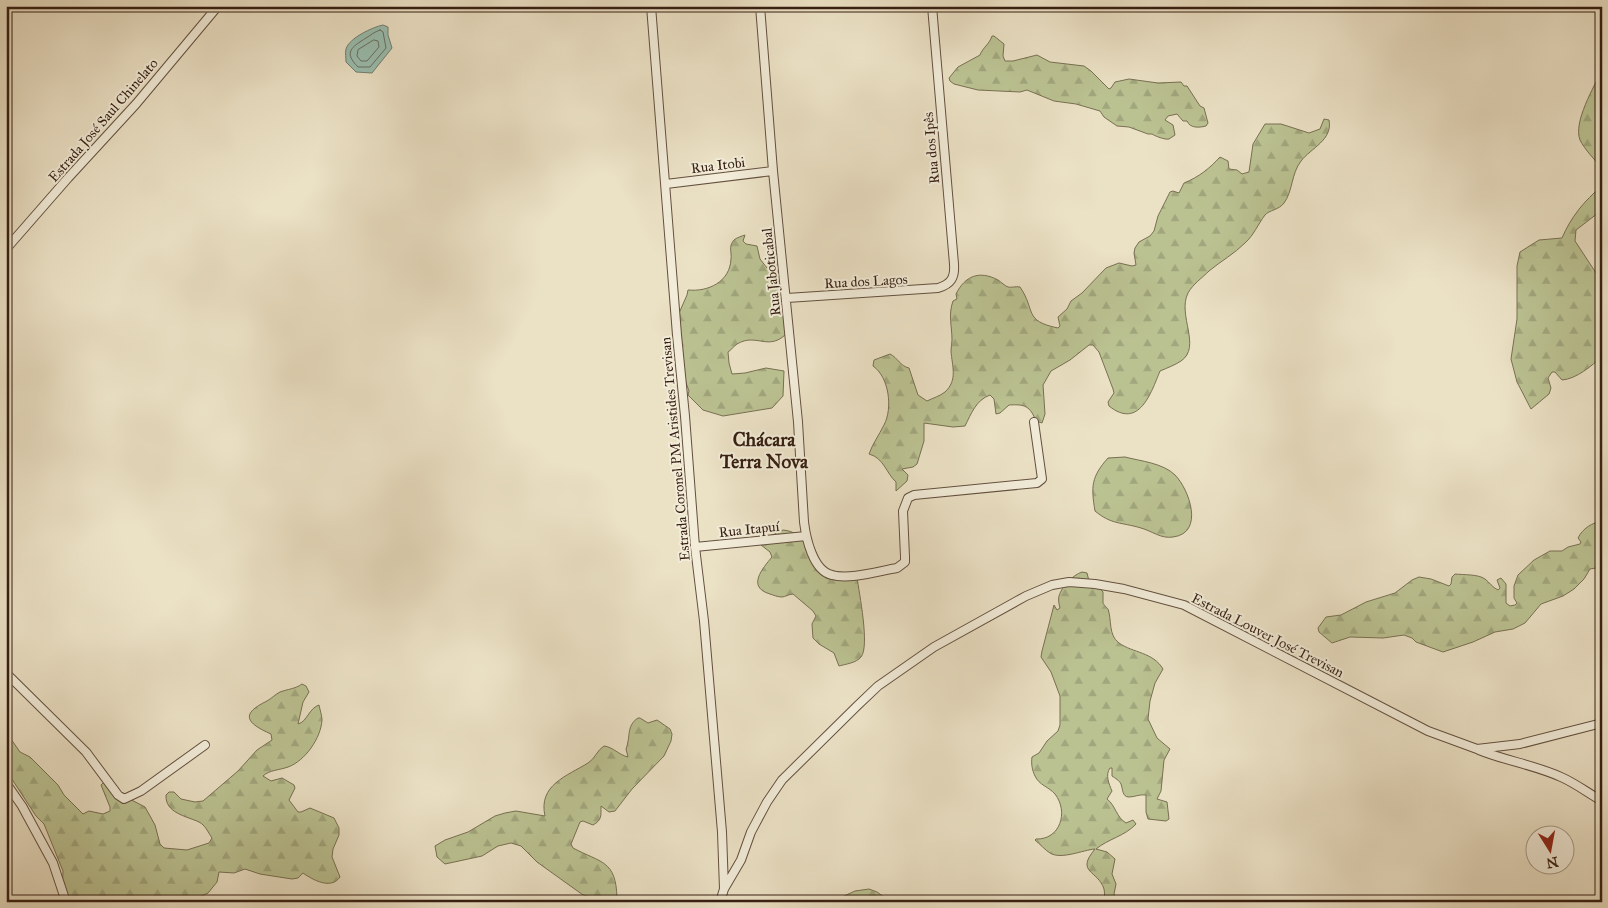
<svg xmlns="http://www.w3.org/2000/svg" width="1608" height="908" font-family="'IM FELL Great Primer',serif">
  <defs>
    <pattern id="forest-firs" width="22" height="20" patternUnits="userSpaceOnUse" patternTransform="scale(1.25)"><rect width="22" height="20" fill="#bbc292"/><path d="M5 1l3.5 6h-7zM16 11l3.5 6h-7z" fill="#a1a67d"/></pattern>
  </defs>
  <rect width="100%" height="100%" fill="#ebe1c5"/>
  <filter id="stains"><feTurbulence type="fractalNoise" baseFrequency=".004" numOctaves="4"/><feColorMatrix values="0 0 0 0 .2 0 0 0 0 .09 0 0 0 0 .02 0 0 0 .5 -.17"/></filter>
  <radialGradient id="worn" r=".72"><stop offset=".6" stop-color="#630" stop-opacity="0"/><stop offset="1" stop-color="#630" stop-opacity=".3"/></radialGradient>
  <path fill="url(#forest-firs)" stroke="#787052" d="M992,36H994L1004,44L1003,56L1005,61H1013L1037,55L1050,62L1084,66L1091,71L1109,89L1111,88L1115,82L1129,79L1158,83L1181,82L1184,86H1187L1200,106L1204,108L1208,123L1206,126C1198,128 1190,128 1187,121H1183L1177,114L1168,116L1165,120L1173,125L1175,135C1173,136 1171,138 1169,139C1165,140 1155,136 1152,134H1148L1129,127L1117,126L1104,117L1100,111L1076,104L1054,101L1027,90L1020,92L978,90L954,84L950,81L949,78L958,67L980,55C983,47 989,45 992,36Z
    M1602,70V168C1595,160 1585,150 1580,140C1573,122 1594,87 1602,70Z
    M1324,119L1329,120C1333,140 1311,148 1301,161C1291,174 1293,191 1284,203C1279,210 1269,210 1265,215C1258,224 1254,235 1245,243C1234,254 1221,261 1209,271C1202,278 1193,284 1188,293C1177,315 1202,347 1181,361C1175,365 1167,368 1160,371C1151,393 1139,430 1109,406L1108,402L1114,393L1113,389L1099,352L1093,345H1089L1070,360L1051,371L1043,385L1045,414L1042,423L1036,421C1030,406 1025,404 1009,405L1000,413L996,414L994,399L990,395C976,400 971,414 965,426L953,427L924,423V441L917,464L913,467L902,469L908,475L907,481L896,491V482C886,473 884,458 869,454C873,443 879,435 884,425C893,408 889,377 873,366L874,360L890,354C898,358 900,366 909,368L918,395L927,401C933,398 940,396 945,392C958,380 952,366 951,351C951,347 952,344 952,340C952,326 948,315 953,301L957,299L956,294C965,276 979,270 998,280C1001,282 1005,286 1008,287C1011,288 1016,286 1020,287C1036,310 1023,321 1058,328L1060,326L1058,317L1067,309L1071,301L1082,293L1106,268L1119,263L1132,266L1136,265L1134,253L1135,248L1139,242L1150,236L1154,231L1158,216L1170,192L1173,191L1179,193L1184,183C1199,177 1210,168 1220,157L1228,161L1229,169L1237,170L1242,174L1249,172L1253,144L1265,124H1281L1309,133L1320,129Z
    M1602,186V210L1576,230L1575,241L1602,282V356C1592,366 1576,379 1562,380L1555,372H1552L1548,378L1551,388L1549,394L1531,409L1517,382L1511,359L1517,319V266L1520,252L1539,240L1562,238C1571,217 1584,201 1602,186Z
    M745,235L743,241L746,244L757,246L760,259L767,268L773,260L778,235L788,332C769,353 757,332 737,344C734,346 731,350 728,352L729,363L732,374L745,373L766,368L784,371L783,396L772,408L723,416L703,410L688,395L689,391L679,364L676,320L687,295L688,290C708,292 730,282 731,259C732,252 728,247 734,240C736,238 742,236 745,235Z
    M1125,457C1140,461 1163,463 1175,475C1189,489 1205,533 1173,537C1161,539 1152,531 1141,528C1121,522 1112,525 1095,511C1091,487 1091,477 1108,458Z
    M1602,521V567L1590,569L1584,579L1574,589L1563,596L1541,604L1525,623L1513,629L1495,632L1473,642L1443,652L1416,642L1412,638L1404,635L1383,638L1350,637L1332,643L1319,632L1318,628L1326,617L1341,615L1366,602L1395,593L1412,580L1419,577L1431,579L1449,586L1451,584L1452,577L1455,574C1464,575 1478,574 1485,579C1490,583 1492,587 1498,590L1500,588L1497,580L1501,578L1506,584V603L1510,606L1515,605L1517,603L1514,598V586L1518,575L1534,560L1550,551H1562L1568,547L1580,544L1581,542L1578,538C1583,528 1592,523 1602,521Z
    M783,530C807,532 806,555 822,567C832,574 847,570 857,577C859,593 870,646 861,657C856,663 846,664 839,666L834,653L819,644L813,638L812,624L816,616L813,611L793,594C789,594 785,597 782,597C778,597 773,595 770,594C746,587 763,568 772,557L770,552L761,545L763,539Z
    M1082,572L1087,573L1089,581L1099,587L1103,592V603C1103,604 1108,609 1108,609C1112,620 1108,635 1119,643C1133,653 1153,652 1163,669L1155,683L1150,701L1148,719L1157,738L1170,749L1164,760L1161,791L1157,799L1167,802L1169,819L1166,821L1148,819L1146,812V795C1139,794 1135,797 1129,797C1122,797 1123,789 1121,784C1120,781 1115,778 1112,776V768H1110C1105,775 1109,784 1112,791L1107,799C1116,806 1116,817 1126,823L1133,820L1136,824C1125,836 1108,839 1096,849L1107,852L1115,859L1112,874L1116,884L1114,894L1116,902H1105C1104,898 1105,893 1104,889C1098,870 1075,873 1095,849C1083,850 1061,860 1050,853C1045,850 1040,844 1035,840L1036,839C1060,840 1069,812 1055,794C1049,787 1039,785 1035,776C1032,770 1031,763 1032,757L1039,753L1047,741L1058,731L1060,725V696L1051,672L1041,657L1042,651L1054,605L1057,610L1060,608C1059,604 1058,600 1059,596C1062,586 1073,575 1082,572Z
    M302,684L306,686L309,692L303,702L298,724C307,722 309,708 319,705C320,710 322,716 322,720C321,738 305,761 288,767C280,770 269,770 263,776L271,781L282,778L294,785L295,788L289,800L298,812H301L310,808L334,818L339,828V835L333,849L332,857L340,877C331,890 313,880 303,873L298,878L292,879L260,874L245,869L234,873L219,872L217,882L208,893L188,902H66L62,895L63,871L44,824L36,816L6,770V732L20,752L30,757L58,785L64,795L83,814L89,811L103,814L110,811V807L101,785L104,782L120,794L145,807L155,825L160,844L164,848L187,850L209,843L212,838C208,832 205,825 199,822C186,816 165,813 166,795L169,792H174L181,799L195,802L203,801L238,771L257,750L272,740L271,734C246,723 240,714 267,701C272,698 276,694 280,692C288,689 295,689 302,684Z
    M638,718H640L648,723L657,720L670,729L672,734L671,741L664,756L632,789L615,811L609,812L601,806C601,816 602,820 593,825L583,821L580,822L571,844L573,848C601,863 616,860 617,898L605,900L583,895L537,862L521,846L511,843L498,846L482,856L445,864L437,857L435,846L445,840L468,832L495,816L505,813L516,811L545,816C538,785 567,776 588,763C595,759 597,750 604,746C613,747 619,755 628,757L626,749C631,736 626,726 638,718Z
    M869,889L877,892L891,902H831L855,891Z"/>
  <path fill="#99beaf" stroke="#717e70" d="M383,25L388,27V35L392,48L372,73L356,72L346,62C346,58 345,53 346,49C349,38 373,27 383,25Z"/>
  <g fill="none" stroke-linecap="round" stroke-linejoin="round">
    <path stroke="#686e60" stroke-width="1" d="M380,30L383,32L386,48L370,67H358C343,52 352,47 366,38C371,35 374,32 380,30Z
      M374,40L378,41L379,47L367,61H361L357,56L358,50Z"/>
    <g stroke="#63503f" stroke-width="10">
      <path id="minor" d="M651,6L677,335L685,416L695,547L704,621L722,832L724,889
        M760,6L773,171L798,422L804,522C806,538 813,571 832,575C849,580 879,571 897,568L905,562V557L903,511L908,498L914,495L1037,483L1042,479L1034,422
        M666,184L773,171
        M6,249L68,178L136,104L218,6
        M787,298L938,288C951,284 955,278 954,264L932,6
        M695,547L806,536
        M6,673L86,752L118,795L124,799L141,791L205,745
        M1479,750C1506,761 1535,765 1561,777C1575,783 1588,793 1602,801
        M6,783L22,806L53,863L66,902
        M720,902L724,889L741,860L751,832L767,802L782,780L857,706L878,686L934,647L1026,596L1052,585L1069,582L1095,584L1124,589L1184,605L1428,731L1477,749L1520,744L1602,723"/>
    </g>
    <use href="#minor" stroke="#f2ecd9" stroke-width="8"/>
  </g>
  <g text-anchor="middle" stroke-width="4" stroke-linejoin="round" paint-order="stroke">
    <g font-size="14" fill="#361f12" stroke="#f2ecd9">
      <text transform="translate(103 120) rotate(-49)" y="5">Estrada José Saul Chinelato</text>
      <text transform="translate(931 148) rotate(-95)" y="5">Rua dos Ipês</text>
      <text transform="translate(718 165) rotate(-7)" y="5">Rua Itobi</text>
      <text transform="translate(771 272) rotate(-96)" y="5">Rua Jaboticabal</text>
      <text transform="translate(866 281) rotate(-3)" y="5">Rua dos Lagos</text>
      <text transform="translate(675 449) rotate(-95)" y="5">Estrada Coronel PM Aristides Trevisan</text>
      <text transform="translate(749 529) rotate(-6)" y="5">Rua Itapuí</text>
      <text transform="translate(1268 635) rotate(27)" y="5">Estrada Louver José Trevisan</text>
    </g>
    <g font-size="19" font-weight="bold" fill="#361f12" stroke="#f2ecd9">
      <text x="764" y="446">Chácara<tspan x="764" dy="22">Terra Nova</tspan></text>
    </g>
  </g>
  <rect width="1608" height="908" fill="none" stroke="#ebe1c5" stroke-width="25"/>
  <rect x="8" y="8" width="1593" height="893" fill="none" stroke="#361f12" stroke-width="2.5"/>
  <rect x="12" y="12" width="1583" height="883" fill="none" stroke="#361f12"/>
  <g transform="translate(1550 850) rotate(169)"><circle r="24" fill="#f2ecd9" stroke="#a79a89"/>
  <path d="M0-4L9 19L0 12L-9 19Z" fill="#8f2418"/>
  <text y="-8" font-size="14" font-weight="bold" text-anchor="middle" fill="#361f12">N</text>
  </g>
  <rect width="100%" height="100%" filter="url(#stains)"/>
  <rect width="100%" height="100%" fill="url(#worn)"/>
</svg>
